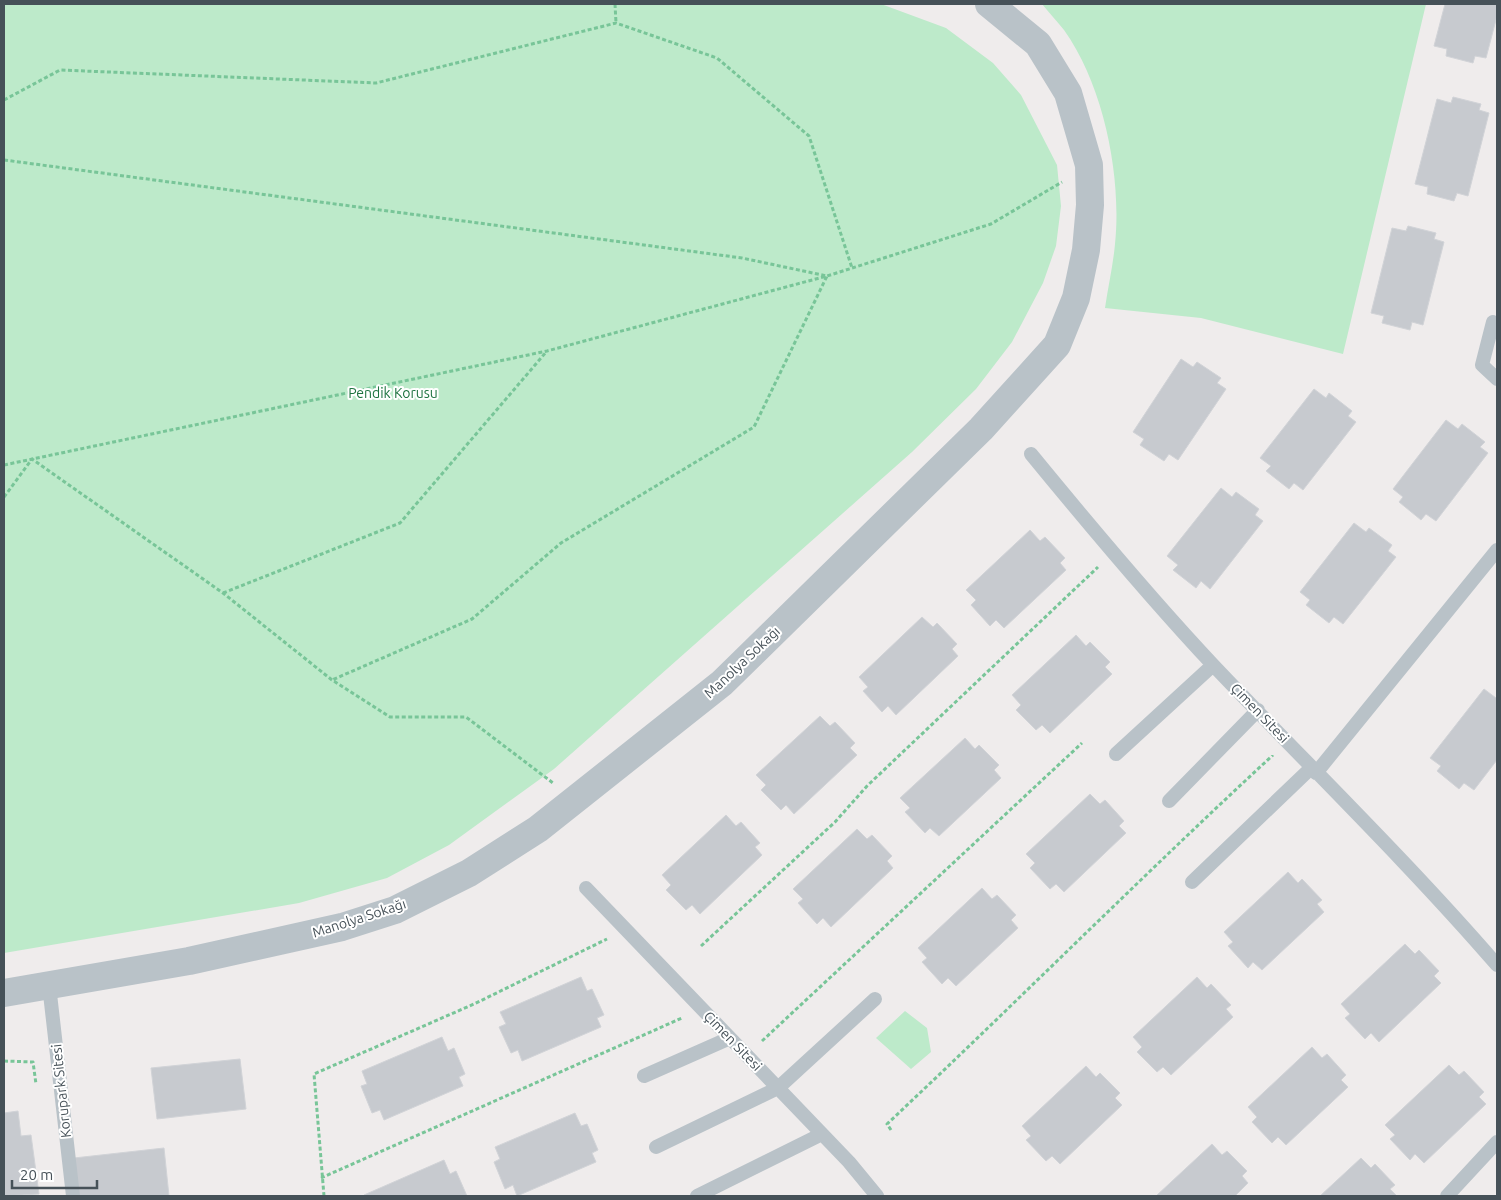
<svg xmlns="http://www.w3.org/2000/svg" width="1501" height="1200" font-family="Ubuntu,sans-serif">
  <rect width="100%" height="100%" fill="#efecec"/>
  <path fill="#bdeaca" d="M4,4H881L946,28L993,63L1021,95L1057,165L1061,206L1056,246L1043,283L1012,342L976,389L912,452L554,769L449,845L387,878L299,903L4,953Z
    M1042,4H1426L1343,354L1201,318L1105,308C1108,287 1113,266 1115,244C1122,177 1104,86 1064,30C1057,21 1049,13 1042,4Z
    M905,1011L927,1028L931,1052L911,1069L876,1038Z"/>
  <path fill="#c7cacf" stroke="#d1d3d7" d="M1445,4H1497V16L1486,58L1475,56L1473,63L1446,56L1447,49L1434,46Z
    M1453,97L1481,104L1479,110L1489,113L1468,196L1457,193L1454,201L1427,194L1428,187L1415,184L1437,99L1451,103Z
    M1408,226L1436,233L1434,239L1444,242L1423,325L1412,322L1410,330L1382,323L1384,316L1371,313L1392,228L1406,231Z
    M1181,359L1193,367L1197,362L1221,378L1217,383L1226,389L1178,460L1169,454L1164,461L1140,445L1144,439L1133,432Z
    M1314,389L1326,398L1329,393L1352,411L1348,416L1356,422L1303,490L1294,483L1289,489L1266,471L1271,466L1260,458Z
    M1446,420L1458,429L1462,424L1485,442L1480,447L1488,453L1436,521L1426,514L1421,520L1399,502L1403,497L1393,489Z
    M1221,488L1232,497L1236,492L1259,509L1255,515L1263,521L1210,589L1201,581L1196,588L1173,570L1178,565L1167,556Z
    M1354,523L1366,532L1369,528L1392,545L1388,551L1396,557L1343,624L1334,617L1329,623L1306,605L1310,600L1300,592Z
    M1030,530L1040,541L1045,537L1065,558L1060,563L1066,570L1004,628L996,620L990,626L971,605L976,600L966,590Z
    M922,617L933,627L937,623L957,644L952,649L958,656L896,715L888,706L882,712L863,691L868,687L859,677Z
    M1076,635L1086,646L1090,642L1110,662L1105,667L1112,674L1050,733L1042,725L1036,730L1016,710L1021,705L1012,695Z
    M1484,689L1496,698L1497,697V760L1474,790L1464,783L1459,789L1437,771L1441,766L1430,758Z
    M820,716L830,726L835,722L855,743L850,748L857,755L794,814L786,805L781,810L761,790L766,785L756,775Z
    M965,738L975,749L979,745L999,765L994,770L1001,778L939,836L930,828L925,833L905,812L910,808L900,798Z
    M1090,794L1100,804L1105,800L1124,821L1119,826L1126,833L1064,892L1056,884L1050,889L1030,868L1035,863L1026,854Z
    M726,815L736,826L741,822L760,843L755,847L762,855L700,914L692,905L686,910L666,890L671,885L662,875Z
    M857,829L867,839L872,835L892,856L887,861L893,868L831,927L823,918L817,924L798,903L803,899L793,889Z
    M1288,872L1298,883L1302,879L1322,900L1317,904L1324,912L1262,970L1253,962L1248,968L1228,946L1233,942L1224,932Z
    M982,888L992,899L997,895L1016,915L1011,920L1018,928L956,986L948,978L942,984L922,962L927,958L918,948Z
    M1405,944L1415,954L1419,950L1439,971L1434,976L1441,983L1379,1042L1371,1033L1365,1039L1345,1018L1350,1014L1341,1004Z
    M581,977L587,991L592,989L604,1015L597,1018L601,1027L522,1061L518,1050L511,1053L499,1027L506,1024L500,1012Z
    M1197,977L1207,988L1211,984L1231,1005L1226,1009L1233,1017L1171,1075L1163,1067L1157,1072L1137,1052L1142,1047L1133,1037Z
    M442,1037L448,1051L454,1048L465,1074L459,1077L463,1086L384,1120L380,1110L372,1113L361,1086L367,1084L362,1071Z
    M1312,1047L1322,1058L1327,1054L1346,1075L1341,1080L1348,1087L1286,1145L1278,1137L1272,1143L1252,1122L1257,1117L1248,1107Z
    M240,1059L246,1109L157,1119L151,1068Z
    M1449,1065L1459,1075L1464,1071L1484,1092L1479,1097L1486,1104L1424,1163L1415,1154L1410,1160L1390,1139L1395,1135L1385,1125Z
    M1086,1066L1096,1077L1100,1073L1120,1093L1115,1098L1122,1105L1060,1164L1052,1156L1046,1161L1026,1140L1031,1136L1022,1126Z
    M18,1111L21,1136L31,1135L39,1194L4,1196V1113Z
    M575,1113L581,1126L587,1124L598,1150L592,1153L596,1162L517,1196L513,1185L505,1189L494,1162L500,1159L495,1147Z
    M1212,1144L1222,1155L1227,1151L1247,1171L1242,1176L1248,1183L1235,1196H1156Z
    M164,1148L169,1196H79L74,1158Z
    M1361,1158L1371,1168L1375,1164L1395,1185L1390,1189L1397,1196H1320Z
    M444,1160L450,1174L456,1171L467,1196H365L364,1195Z"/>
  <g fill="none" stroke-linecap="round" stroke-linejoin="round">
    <path stroke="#78c598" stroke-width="3" stroke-dasharray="4 2.5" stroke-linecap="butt" d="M615,4L616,23
      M4,100L60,70L376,83L616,23L717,58L809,136L852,268
      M4,160L742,258L827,276L754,427L561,543L472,619L332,680
      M4,465L547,351L827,276L991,224L1062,182
      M4,497L32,459L223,593L332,680L390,717H466L553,783
      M223,593L400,523L547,351
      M701,946L835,822L867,786L1098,567
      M762,1041L1082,743
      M4,1061L33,1062L36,1084
      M891,1130L887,1124C1017,1002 1142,876 1273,755
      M321,1178L682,1018
      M324,1196L314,1074L474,1004L607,939"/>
    <path stroke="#b9c2c8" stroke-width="14" d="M1493,322L1482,365L1497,379
      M1031,454C1090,526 1150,598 1214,666C1308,765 1407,861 1497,965
      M1116,754L1213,665
      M1316,773L1497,550
      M1169,801L1258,710
      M1192,882L1311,768
      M586,888L849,1162L877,1196
      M49,985L73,1196
      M644,1076L730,1038
      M656,1147L778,1088L875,999
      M697,1196L822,1134
      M1447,1196L1497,1142"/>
    <path stroke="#b9c2c8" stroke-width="28" d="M4,993L189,961L342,927L395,910L469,873L538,829L722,683L981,429L1057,345L1076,298L1086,250L1090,205L1089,165L1068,93L1038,44L989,4"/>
  </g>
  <g text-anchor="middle" stroke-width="4" stroke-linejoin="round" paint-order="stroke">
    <g font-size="14" fill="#1e7340" stroke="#fff">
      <text x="393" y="398">Pendik Korusu</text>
    </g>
    <g font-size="14" fill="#465158" stroke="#fff">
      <text transform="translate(742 662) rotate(-43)" y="5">Manolya Sokağı</text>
      <text transform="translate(1260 713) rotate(46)" y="5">Çimen Sitesi</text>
      <text transform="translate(359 918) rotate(-18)" y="5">Manolya Sokağı</text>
      <text transform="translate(733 1041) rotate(46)" y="5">Çimen Sitesi</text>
      <text transform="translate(61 1091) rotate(-96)" y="5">Korupark Sitesi</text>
    </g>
  </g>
  <rect width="1501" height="1200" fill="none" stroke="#465158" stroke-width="10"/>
  <path d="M12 1180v8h85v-8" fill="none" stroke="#465158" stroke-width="2.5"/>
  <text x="20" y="1180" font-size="15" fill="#465158" stroke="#ffffff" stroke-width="4" paint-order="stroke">20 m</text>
</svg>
